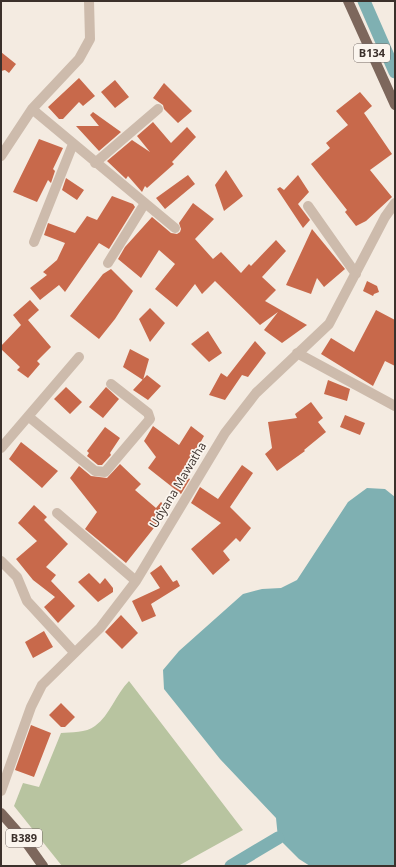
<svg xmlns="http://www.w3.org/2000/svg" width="396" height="867" font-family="'Open Sans',sans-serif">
  <rect width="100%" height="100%" fill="#f4ebe1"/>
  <path fill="#b8c4a0" d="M129,681L243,830L178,866H62L14,806L23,783L39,787L61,733C71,732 86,733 95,726C110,715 116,694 129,681Z"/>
  <path fill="#7fb0b2" d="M367,488L385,489L395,497V866H310L299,859L278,838L276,818L220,759L164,689L163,670L179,651L243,594L262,589L281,588L297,580L348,502Z"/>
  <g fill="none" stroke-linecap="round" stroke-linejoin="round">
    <path stroke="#7fb0b2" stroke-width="13" d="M364,1L395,72
      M231,866L278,838"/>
  </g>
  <path fill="#c8694b" d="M1,52L16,64L9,73L5,70L1,71Z
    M79,78L95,96L83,106L79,102L63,119H59L48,107Z
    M115,80L129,97L115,108L101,92Z
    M164,83L192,111L178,123L164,109L163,105L153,98Z
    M360,92L372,106L364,113L392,154L370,170L392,197L366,221L356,226L345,212L347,210L311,164L330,148L326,143L348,125L336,111Z
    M93,112L121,132L99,151L76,126H99L90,115Z
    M153,122L171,143L187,127L196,137L172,162L174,164L147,188L145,186L142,192L128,176L126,179L107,161L132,140L150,152L137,136Z
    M39,139L63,148L53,169L55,171L51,183L48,180L37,202L13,192Z
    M226,170L243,196L224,211L215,185Z
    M188,175L195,184L165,209L156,198Z
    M298,175L309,192L298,204L310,220L303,228L277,189L280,187L284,190Z
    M66,178L84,190L77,200L62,190Z
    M112,196L133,204L135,207L109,249L99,243L65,292L59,285L40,300L30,288L47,275L43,272L57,260L65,243L44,235L48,223L75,233L87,216L97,220Z
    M193,203L214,219L195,239L213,259L221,252L241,273L249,264L251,266L276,240L286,251L262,277L276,290L265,301L307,325L282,343L264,330L278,312L260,325L215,281L202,294L195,284L177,307L155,289L175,264L159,250L141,278L118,259L125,247L152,217L171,233L177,234L180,232L181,229L179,223Z
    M312,229L345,269L324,287L317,278L311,294L286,285Z
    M111,269L133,291L115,319L99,339L70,316L103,274Z
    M367,281L377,286L379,292L374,294L373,296L363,291Z
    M30,300L39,310L28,320L51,347L37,361L40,364L28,378L17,370L20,367L1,349V346L21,325L13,315Z
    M150,308L165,323L150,342L139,319Z
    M376,310L395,320V366L385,361L373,386L321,354L331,338L354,352Z
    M208,331L222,353L209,362L191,344Z
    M255,341L266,353L248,377L242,375L225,400L209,395L221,373L227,377Z
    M130,349L149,359L143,380L123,367Z
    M147,375L161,386L148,400L133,390Z
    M328,380L350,389L347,401L324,394Z
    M66,387L82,402L70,414L54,399Z
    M106,387L119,399L103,418L89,407Z
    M311,402L323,418L318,422L326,432L304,450L305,451L277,471L265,454L272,448L268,422L297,418L295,414Z
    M345,415L365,423L360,435L340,427Z
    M153,426L179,445L191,426L204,436L193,456L197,459L184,476L190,479L181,494L148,468L156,457L144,441Z
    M105,427L120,438L110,453L111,455L102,465H98L87,456L89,453L87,451Z
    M21,442L58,471L42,488L9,459Z
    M120,464L141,484L135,490L156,508L161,502L169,509L126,563L85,529L97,512L70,478L79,466L91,476L107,478Z
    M242,465L253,473L230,507L251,528L240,542L236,538L223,551L230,560L213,575L191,549L221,523L191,503L200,487L218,499Z
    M34,505L47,517L44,520L68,544L46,567L56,575L51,581L75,606L58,623L44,607L55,597L33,580L16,559L37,541L18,523Z
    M161,565L173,582L177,580L180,586L151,604L156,616L142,622L132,601L160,588L150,573Z
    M89,573L100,584L105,578L113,588V592L98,602L78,582Z
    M121,615L138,633L122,649L105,632Z
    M44,631L53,647L33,658L25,642Z
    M61,703L75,717L65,727H61L49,715Z
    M31,725L51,733L34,777L15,770Z"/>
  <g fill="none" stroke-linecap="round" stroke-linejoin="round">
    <path stroke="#cdbbac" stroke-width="10" d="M32,109L175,228
      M1,156L32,109L79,59L90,39L89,1
      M95,163L158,109
      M308,206L356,274
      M34,242L73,144
      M108,263L145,203
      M297,353L395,406
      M29,417L95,471L105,472L150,419L148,413L111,384
      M1,448L79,357
      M57,513L136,581
      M1,561L17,577L27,601L74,652
      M1,791L31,707L42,685L100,628L136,581L225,433L256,393L329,324L385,217L395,203"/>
    <path stroke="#7d675c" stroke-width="10" d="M348,1L395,105
      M1,813L23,838L43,866"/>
  </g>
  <g text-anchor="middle" stroke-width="3.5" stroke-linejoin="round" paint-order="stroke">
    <g fill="#fbf5ee" stroke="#756b66" stroke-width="1">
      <rect x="354" y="44" width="36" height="18" rx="3"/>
      <rect x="6" y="829" width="36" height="18" rx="3"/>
    </g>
    <g font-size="11" font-weight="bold" fill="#3b302b">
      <text x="372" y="57">B134</text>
      <text x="24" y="842">B389</text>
    </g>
    <g font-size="12" fill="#3b302b" stroke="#fbf5ee">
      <text transform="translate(178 485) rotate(-59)" y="4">Udyana Mawatha</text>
    </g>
  </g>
  <rect width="396" height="867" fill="none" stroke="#3b302b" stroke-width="4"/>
</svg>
